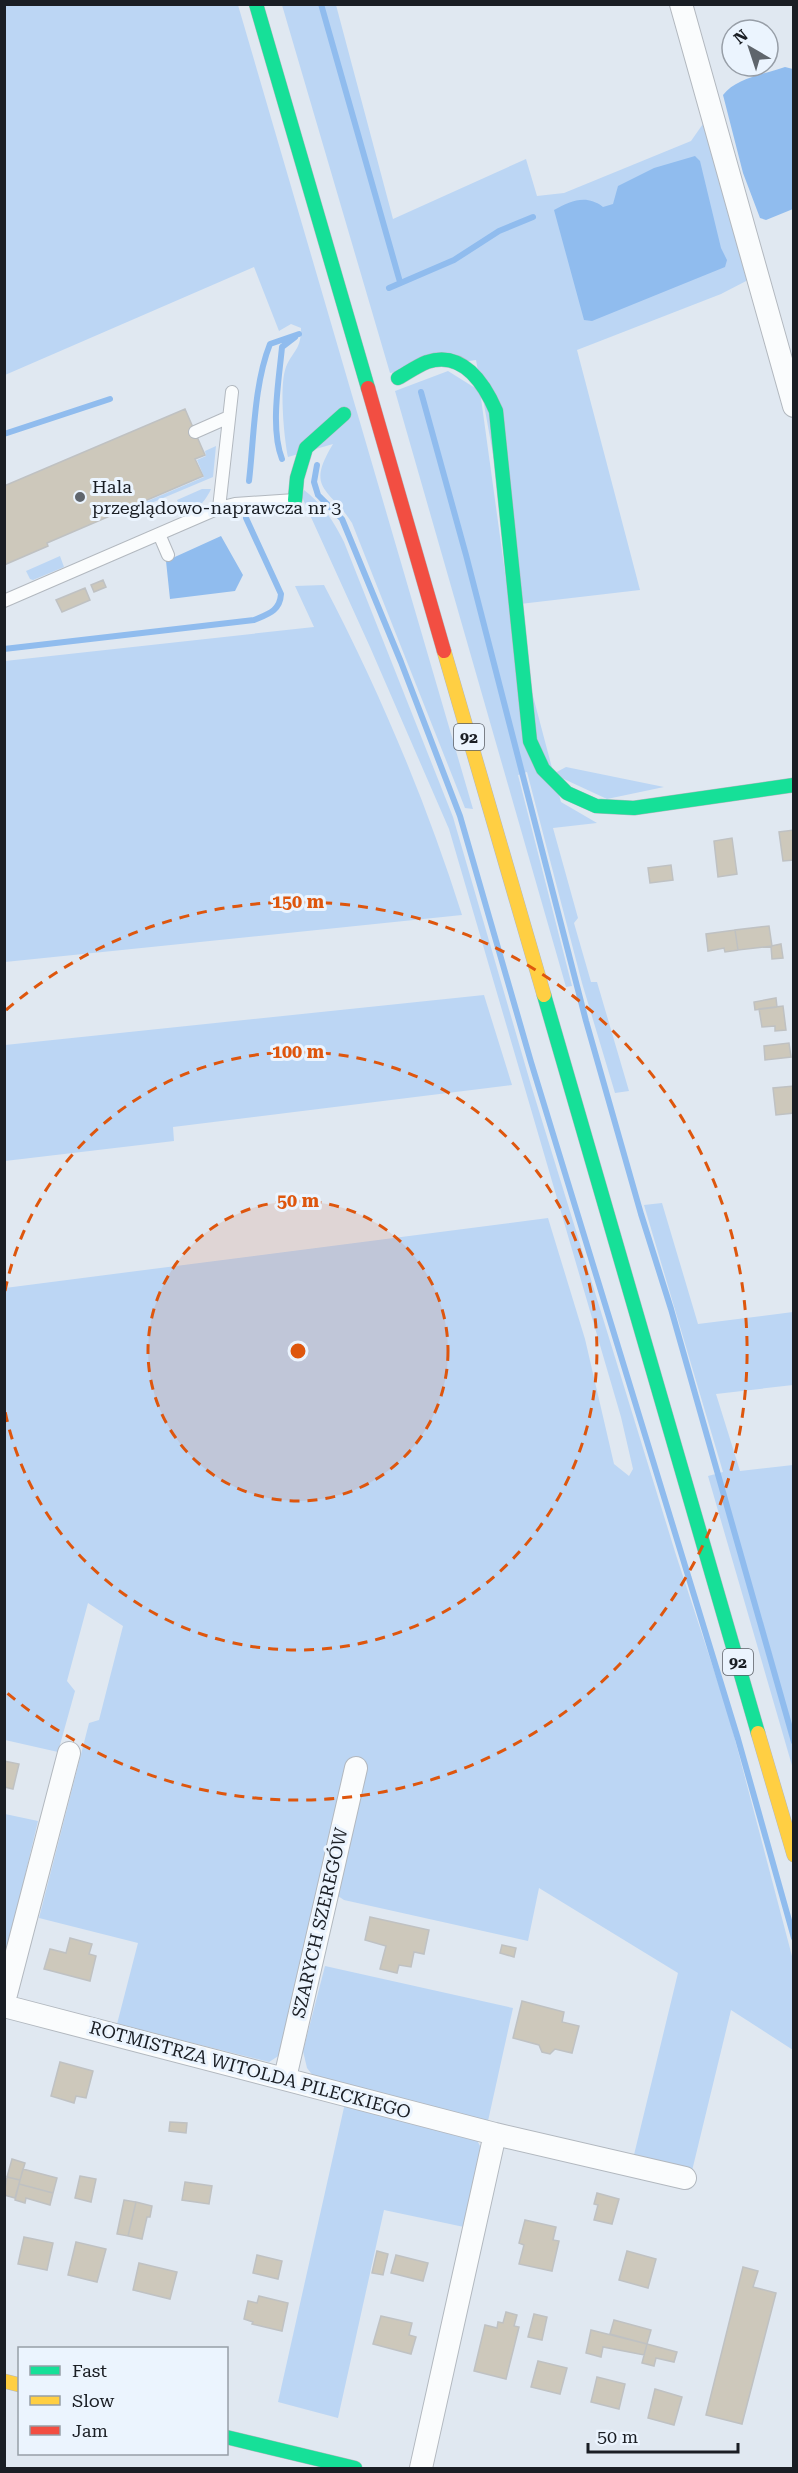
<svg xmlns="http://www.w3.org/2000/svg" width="798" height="2473" font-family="'Roboto Serif',serif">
  <rect width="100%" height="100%" fill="#e0e8f1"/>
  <path fill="#bcd6f4" d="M4,5H238L473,809L465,808L352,523C329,487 305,490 333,444L288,457C284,438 279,385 286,367C294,349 301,350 301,328L291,324L279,331L254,267L5,375Z
    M282,5H336L393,219L526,159L537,196L564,193L691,141L705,121L750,279L721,294L577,350L640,590L520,604L476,360L390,373Z
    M448,371L480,391L510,609L561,802L597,823L553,828L578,918L574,923L591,982H597L629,1091L615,1093L582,983L527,772L518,775L572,986L566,987L395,391Z
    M216,446L213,477L137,509L136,506L204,477L197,460L206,456L205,451Z
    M202,489H211C205,502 197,511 183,514L177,500Z
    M304,490C323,505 333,520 344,542L453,817L531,1085L676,1555L728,1713L793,1960V2050L731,2010L691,2175L633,2159L678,1973L539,1888L528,1941L344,1900L338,1896L283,2053L269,2062L117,2024L138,1943L39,1918L89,1723L99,1720L123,1626L88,1603L67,1681L75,1691L58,1752L5,1740V1288L548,1218L585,1339L614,1464L629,1476L633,1469L621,1417L449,829L370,647L310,515L302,497Z
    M60,556L64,567L33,580L30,579L26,571Z
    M324,585C379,690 426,801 462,915L5,962V661L314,627L295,586Z
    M566,767L664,787L607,799L553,774Z
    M484,995L512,1085L173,1127L174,1141L5,1161V1045Z
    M662,1203L698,1324L793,1312V1385L716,1394L740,1471L793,1465V1769L708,1476L723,1472L644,1205Z
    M5,1814L38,1821L5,1960Z
    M325,1966L513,2008L488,2121L317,2081L307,2068L303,2051Z
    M345,2103L476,2138L481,2148L464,2227L384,2210L338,2418L278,2402Z"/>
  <path fill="#90bcee" d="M785,67L793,69V209L766,220L760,218L743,173L723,95C736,78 765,74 785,67Z
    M695,156L700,161L721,248L727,260L725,267L592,321L584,320L554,210C571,201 586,194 603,207L613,204L618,186L654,168Z
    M221,536L243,575L235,591L170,599L166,561Z"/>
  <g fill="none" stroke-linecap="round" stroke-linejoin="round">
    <path stroke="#90bcee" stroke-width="6" d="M321,4L400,282
      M389,288L454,260L499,231L533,217
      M421,392L466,555L586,1021L641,1214L671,1309L794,1742
      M4,434L110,399
      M282,459C270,428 279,380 282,347L295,337
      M317,465L314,482L318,495L342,519L401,662L460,816L531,1062L738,1739L794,1938
      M249,481C254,438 254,384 270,344L299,334
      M4,649L254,620C268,614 280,611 281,594L246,518"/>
  </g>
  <path fill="#cdc8bb" stroke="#bfc1c2" stroke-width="1.5" d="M185,409L205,455L195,459L203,476L47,543L48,546L4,565V486Z
    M103,580L106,587L94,592L91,585Z
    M85,588L90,600L62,612L56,600Z
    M794,830V860L783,861L779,832Z
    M732,838L737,874L718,877L714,841Z
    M671,865L673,880L650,883L648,868Z
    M769,926L772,946L738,950L735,930Z
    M735,930L738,950L725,952L724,948L708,951L706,934Z
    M781,944L783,958L772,959L771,946Z
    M776,998L777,1007L755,1010L754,1002Z
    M783,1006L786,1030L775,1031V1026L762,1027L759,1009Z
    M789,1043L791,1057L765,1060L764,1046Z
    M794,1086V1113L776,1115L773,1088Z
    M4,1761L19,1764L13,1789L4,1787Z
    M370,1917L429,1930L424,1954L414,1952L411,1967L399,1965L397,1973L380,1969L386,1946L365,1940Z
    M70,1938L92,1944L89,1954L96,1956L90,1981L44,1969L50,1949L66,1953Z
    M502,1945L516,1948L514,1957L500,1953Z
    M522,2001L564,2012L562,2022L579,2026L572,2053L555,2049L550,2054L542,2052L539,2045L513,2038Z
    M60,2062L93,2071L86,2098L76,2096L74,2103L51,2096Z
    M170,2122L187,2123L186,2133L169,2131Z
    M12,2159L25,2163L20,2180L7,2177Z
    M23,2169L57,2178L53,2193L19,2184Z
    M80,2176L96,2179L91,2202L75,2198Z
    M7,2177L20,2180L15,2198L4,2195Z
    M185,2182L212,2186L209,2204L182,2200Z
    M19,2184L53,2193L50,2205L26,2198L25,2203L15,2200Z
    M597,2193L619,2199L612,2224L594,2220L598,2205L594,2204Z
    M124,2200L136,2202L128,2236L117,2234Z
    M136,2202L152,2206L150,2217H147L142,2239L128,2236Z
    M525,2220L556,2227L553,2240L559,2241L552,2271L519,2264L524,2245L519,2243Z
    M24,2237L53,2243L47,2270L18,2264Z
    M76,2242L106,2249L97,2282L68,2275Z
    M377,2251L388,2254L383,2275L372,2273Z
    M627,2251L656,2259L648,2288L619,2280Z
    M257,2255L282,2261L278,2279L253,2273Z
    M396,2255L428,2263L423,2281L391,2273Z
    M139,2263L177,2272L170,2299L133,2290Z
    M743,2267L758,2271L753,2287L776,2293L742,2424L706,2415Z
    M259,2296L288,2303L282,2331L252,2324L253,2322L244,2319L248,2301L257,2303Z
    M506,2312L517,2315L514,2326L519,2327L506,2379L474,2371L485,2325L497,2328L498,2322L503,2323Z
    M534,2314L547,2317L542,2340L528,2337Z
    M381,2316L412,2323L409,2335L416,2337L411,2354L373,2344Z
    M614,2320L651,2330L647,2344L610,2334Z
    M591,2330L647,2344L644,2355L603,2347L601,2357L586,2353Z
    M647,2344L677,2352L674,2362L656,2358L654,2366L642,2363Z
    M538,2361L567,2368L560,2394L531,2387Z
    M597,2377L625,2384L619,2409L591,2402Z
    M655,2389L682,2397L674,2425L648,2418Z"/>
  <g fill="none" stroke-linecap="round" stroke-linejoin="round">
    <g stroke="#b2b8bf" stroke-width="14">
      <path id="lane" d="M195,432L229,417
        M219,508L232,392
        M159,534L168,555
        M4,601L219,508L235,504L295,500"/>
    </g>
    <g stroke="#b2b8bf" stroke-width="24">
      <path id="street" d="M681,4L794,406
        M4,2002L69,1753
        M4,2006L495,2134L685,2178
        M285,2078L356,1768
        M421,2468L495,2134"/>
    </g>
    <g stroke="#b2b8bf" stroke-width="15">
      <path id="fast" d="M256,4L368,388
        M398,378C407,373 417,366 427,362C462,350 484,383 496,411L530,741L543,769L567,793L596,806L634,808L794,785
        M295,500L297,478L306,448L344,414
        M544,995L758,1733
        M226,2437L355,2468"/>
    </g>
    <g stroke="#b2b8bf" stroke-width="15">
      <path id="slow" d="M444,651L544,995
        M758,1733L794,1855
        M4,2381L20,2385"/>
    </g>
    <g stroke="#b2b8bf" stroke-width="15">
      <path id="jam" d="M368,388L444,651"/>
    </g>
    <use href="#lane" stroke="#fafcfd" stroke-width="12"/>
    <use href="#street" stroke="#fafcfd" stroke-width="22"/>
    <use href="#fast" stroke="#16e098" stroke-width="14"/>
    <use href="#slow" stroke="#ffcf43" stroke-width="14"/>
    <use href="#jam" stroke="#f24e42" stroke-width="14"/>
  </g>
  <circle cx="298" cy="1351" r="150" fill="#de560d" fill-opacity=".12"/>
  <g fill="none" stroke="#de560d" stroke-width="3" stroke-dasharray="10 8">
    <circle cx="298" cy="1351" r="150"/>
    <path d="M5 1291A299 299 0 1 1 5 1411"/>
    <path d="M6 1010A449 449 0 1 1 6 1692"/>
  </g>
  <circle fill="#5f656c" stroke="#ebf4fe" stroke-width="2" cx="80" cy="497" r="6"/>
  <g text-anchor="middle" stroke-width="6" stroke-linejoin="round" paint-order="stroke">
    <g fill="#ebf4fe" stroke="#595e65" stroke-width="1.5">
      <rect x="454" y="724" width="30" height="26" rx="4.5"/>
      <rect x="723" y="1649" width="30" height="26" rx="4.5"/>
    </g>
    <g font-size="16" font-weight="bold" fill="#1a1e24">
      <text x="469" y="743">92</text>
      <text x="738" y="1668">92</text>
    </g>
    <g font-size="18" fill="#1a1e24" stroke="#ebf4fe" text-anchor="start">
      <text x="92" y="493">Hala<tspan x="92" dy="21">przeglądowo-naprawcza nr 3</tspan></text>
    </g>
    <g font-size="18" fill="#1a1e24" stroke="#ebf4fe">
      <text transform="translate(320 1923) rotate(-77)" y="6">SZARYCH SZEREGÓW</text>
      <text transform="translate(250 2070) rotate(15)" y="6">ROTMISTRZA WITOLDA PILECKIEGO</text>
    </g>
  </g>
  <circle cx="298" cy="1351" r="9" fill="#de560d" stroke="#ebf4fe" stroke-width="3"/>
  <g font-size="18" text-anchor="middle" font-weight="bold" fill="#de560d" stroke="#ebf4fe" stroke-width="6" stroke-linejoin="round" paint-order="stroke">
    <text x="298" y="908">150 m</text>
    <text x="298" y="1058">100 m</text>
    <text x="298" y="1207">50 m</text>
  </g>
  <rect width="798" height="2473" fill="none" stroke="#1a1e24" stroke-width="12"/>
  <rect x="18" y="2347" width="210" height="108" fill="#ebf4fe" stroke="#979ea7" stroke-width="1.5"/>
  <rect x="30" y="2366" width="30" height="9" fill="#16e098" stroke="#979ea7" stroke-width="1.5"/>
  <text x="72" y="2377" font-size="18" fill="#1a1e24">Fast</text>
  <rect x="30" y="2396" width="30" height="9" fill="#ffcf43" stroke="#979ea7" stroke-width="1.5"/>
  <text x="72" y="2407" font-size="18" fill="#1a1e24">Slow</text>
  <rect x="30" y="2426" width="30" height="9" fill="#f24e42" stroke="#979ea7" stroke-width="1.5"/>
  <text x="72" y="2437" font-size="18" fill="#1a1e24">Jam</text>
  <g transform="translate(750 48) rotate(321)"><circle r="28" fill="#ebf4fe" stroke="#979ea7" stroke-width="1.5"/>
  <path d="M0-4.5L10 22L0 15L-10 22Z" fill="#5f656c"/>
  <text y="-9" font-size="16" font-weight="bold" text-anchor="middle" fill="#1a1e24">N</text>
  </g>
  <path d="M588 2443v9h150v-9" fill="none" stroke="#1a1e24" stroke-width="3"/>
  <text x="597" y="2443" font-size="18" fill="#1a1e24" stroke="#ebf4fe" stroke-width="4.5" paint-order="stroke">50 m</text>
</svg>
